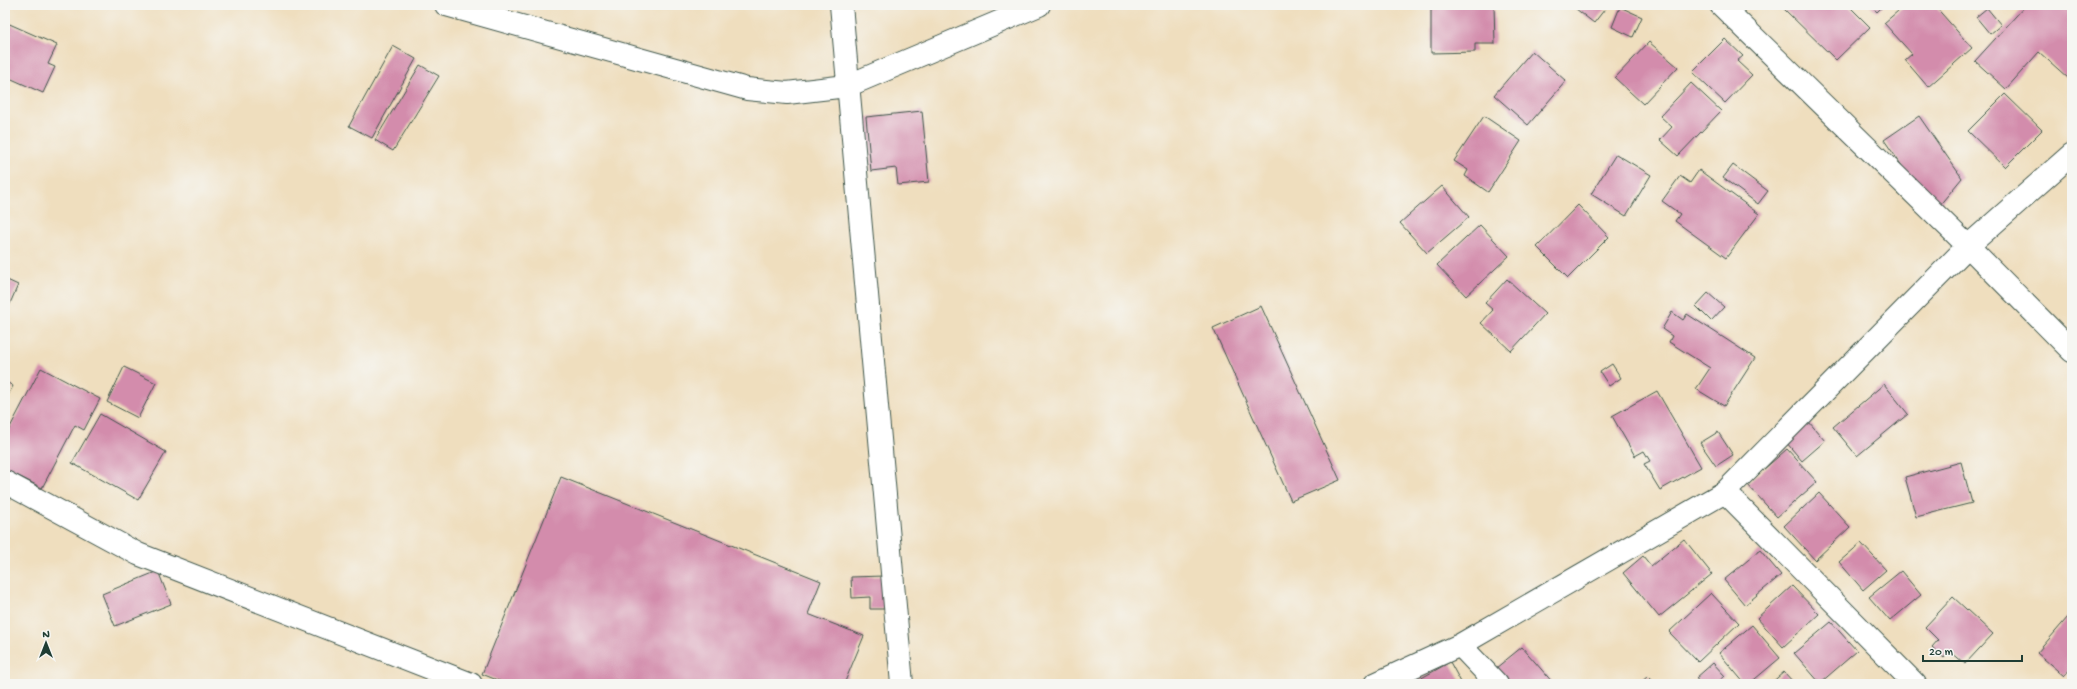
<svg xmlns="http://www.w3.org/2000/svg" width="2077" height="689" font-family="'Gochi Hand',sans-serif">
  <rect width="100%" height="100%" fill="#f6f6f2"/>
  <filter id="ink" filterUnits="userSpaceOnUse"><feTurbulence type="fractalNoise" baseFrequency=".025" numOctaves="2"/><feDisplacementMap in="SourceGraphic" scale="8" xChannelSelector="R" yChannelSelector="G"/><feConvolveMatrix kernelMatrix="1 2 1 2 8 2 1 2 1" color-interpolation-filters="sRGB"/></filter>
  <filter id="wash" filterUnits="userSpaceOnUse"><feTurbulence type="fractalNoise" baseFrequency=".012" numOctaves="4" result="noise"/><feDisplacementMap in="SourceGraphic" scale="16" xChannelSelector="R" yChannelSelector="G"/><feGaussianBlur stdDeviation="0.9" result="paint"/><feColorMatrix in="noise" values="0 0 0 0 0 0 0 0 0 0 0 0 0 0 0 0 0 1.4 0 .05"/><feComposite in="paint" operator="in"/></filter>
  <g filter="url(#wash)">
    <rect width="100%" height="100%" fill="#efdebe"/>
    <g id="blocks">
      <path fill="#d38cac" d="M1431,5H1494L1495,44H1475V52L1431,53Z
        M1571,5H1608L1594,23Z
        M1784,5H1848L1870,27L1836,60L1782,7Z
        M1870,5H1884L1877,12Z
        M1905,5H1921L1924,8L1928,5H1934L1972,48L1928,87L1905,60L1912,54L1884,23Z
        M2026,5H2068L2072,8V74L2068,78L2039,52L2006,89L1975,61Z
        M1620,7L1642,17L1633,37L1612,27Z
        M1987,8L2001,25L1990,34L1976,17Z
        M5,22L57,45L48,64L55,67L43,93L5,76Z
        M1725,39L1743,56L1737,61L1752,75L1725,103L1692,72Z
        M1649,42L1678,67L1643,104L1615,78Z
        M393,46L416,59L372,138L349,126Z
        M1532,51L1566,81L1528,125L1494,95Z
        M420,65L439,76L393,151L375,140Z
        M1691,83L1721,111L1678,156L1660,140L1672,127L1660,116Z
        M2005,94L2042,130L2005,167L1968,131Z
        M922,111L929,182L898,185L896,168L871,171L866,117Z
        M1484,116L1521,141L1488,192L1465,176L1468,170L1454,161Z
        M1919,116L1962,178L1934,212L1884,140Z
        M1616,154L1651,175L1626,216L1591,194Z
        M1733,165L1768,191L1758,204L1723,178Z
        M1699,170L1759,214L1726,258L1675,221L1680,214L1662,201L1680,176L1690,183Z
        M1442,186L1469,217L1427,253L1400,223Z
        M1578,205L1609,237L1568,278L1537,247Z
        M1480,225L1509,256L1466,296L1437,265Z
        M5,279L18,285L5,315Z
        M1507,279L1545,314L1511,351L1481,323L1493,310L1485,303Z
        M1708,293L1724,307L1711,321L1696,306Z
        M1261,306L1340,480L1291,501L1213,328Z
        M1672,312L1683,320L1687,314L1755,358L1724,406L1696,389L1710,368L1669,342L1672,336L1662,329Z
        M1612,364L1621,378L1609,386L1600,372Z
        M124,367L156,383L138,418L107,402Z
        M41,368L100,399L84,430L75,425L42,488L5,469V434L6,435Z
        M5,381L13,386L5,401Z
        M1884,384L1908,414L1857,456L1833,427Z
        M1657,391L1701,467L1660,490L1644,464L1650,461L1644,451L1635,456L1612,416Z
        M100,414L166,452L138,500L72,463Z
        M1809,422L1825,441L1802,461L1786,442Z
        M1718,432L1733,455L1716,466L1700,443Z
        M1787,449L1817,482L1777,517L1747,484Z
        M1961,462L1972,503L1916,517L1905,477Z
        M561,477L821,581L808,614L864,636L844,684H507L482,674Z
        M1819,493L1850,527L1815,560L1784,526Z
        M1684,539L1712,574L1659,617L1623,573L1643,556L1651,566Z
        M1861,543L1886,570L1863,590L1839,562Z
        M1760,550L1781,575L1745,605L1724,580Z
        M158,571L171,604L115,626L102,594Z
        M1901,571L1921,595L1890,621L1869,597Z
        M884,576V609H870V597L852,598L851,577Z
        M1792,586L1819,614L1783,647L1757,618Z
        M1711,593L1739,623L1698,662L1669,632Z
        M1953,597L1993,634L1965,664L1950,651L1944,658L1932,647L1938,640L1925,627Z
        M2068,617L2072,620V667L2064,676L2037,653Z
        M1831,622L1857,651L1820,683L1794,653Z
        M1752,625L1780,658L1749,684H1745L1719,653Z
        M1522,647L1554,684H1509L1496,668Z
        M1450,662L1462,684H1420L1418,680Z
        M1713,663L1725,676L1716,684H1700L1696,678Z
        M1784,672L1795,684H1770Z
        M1648,676L1656,684H1639Z"/>
    </g>
  </g>
  <g filter="url(#ink)">
    <use href="#blocks" fill-opacity="0" stroke="#3e5549" stroke-width="1"/>
    <g fill="none" stroke-linecap="round" stroke-linejoin="round">
      <g stroke="#3e5549" stroke-width="24">
        <path id="minor" d="M446,5L747,89L787,93L847,86L1039,5
          M841,5L902,684
          M1721,5L1968,246L2072,351
          M5,482L138,554L471,684
          M1725,492L1915,684
          M1460,645L1497,684
          M1375,684L1460,645L1725,492L1968,246L2072,154"/>
      </g>
      <use href="#minor" stroke="#fff" stroke-width="22"/>
    </g>
  </g>
  <rect width="2077" height="689" fill="none" stroke="#f6f6f2" stroke-width="20"/>
  <g transform="translate(46 643)" stroke="#f6f6f2" stroke-width="3" paint-order="stroke">
  <path d="M0-3L7 15L0 10L-7 15Z" fill="#1f3d34"/>
  <text y="-6" font-size="11" font-weight="bold" text-anchor="middle" fill="#1f3d34">N</text>
  </g>
  <path d="M1923 655v6h99v-6" fill="none" stroke="#1f3d34" stroke-width="2"/>
  <text x="1929" y="655" font-size="12" fill="#1f3d34" stroke="#f6f6f2" stroke-width="3" paint-order="stroke">20 m</text>
</svg>
